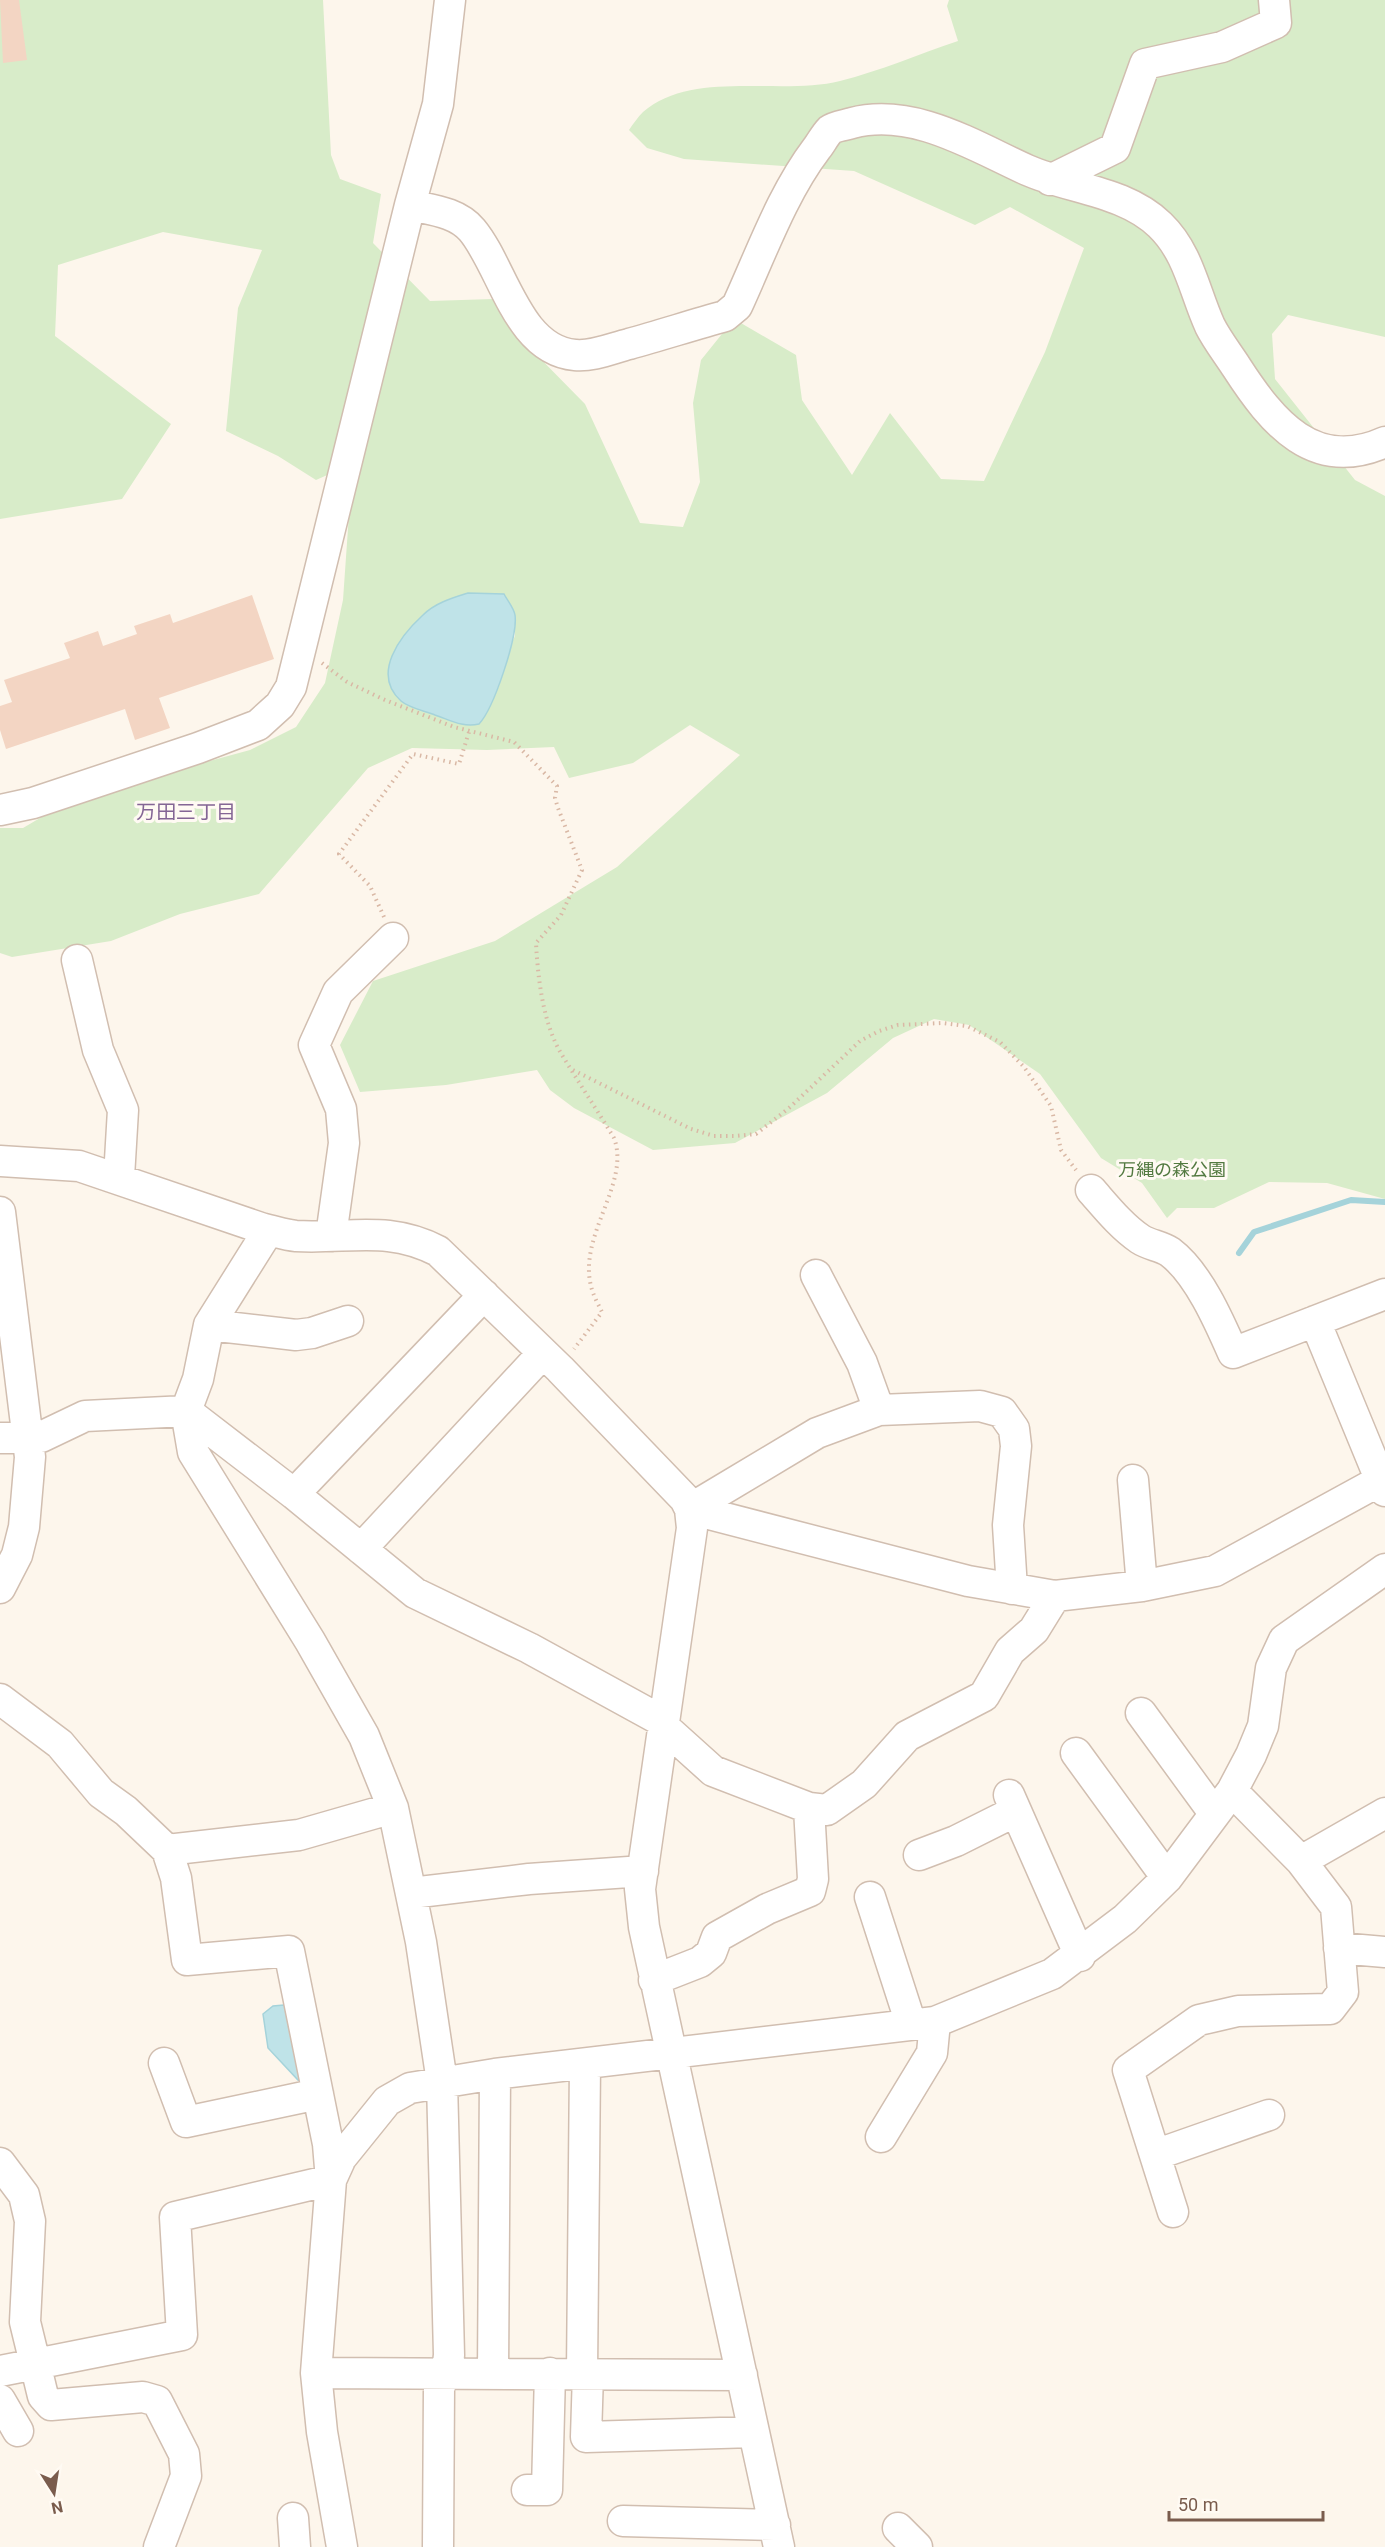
<svg xmlns="http://www.w3.org/2000/svg" width="1385" height="2547" font-family="Roboto,'Noto Sans JP',sans-serif">
  <rect width="100%" height="100%" fill="#fdf6ec"/>
  <path fill="#d8ecc9" fill-rule="evenodd" d="M0,0H323L331,155L340,179L381,194L373,243L430,301L493,299L527,345L585,404L640,523L683,527L700,482L693,403L701,360L734,319L796,355L802,400L852,475L890,413L941,479L984,481L1045,352L1084,248L1010,207L975,225L854,171L684,159L647,148L629,130C633,124 638,117 643,112C692,69 781,96 840,81C880,71 919,54 958,41L947,6L949,0H1385V337L1288,315L1272,334L1275,379L1355,480L1385,496V1199L1327,1183L1269,1182L1214,1208H1177L1167,1218L1142,1183L1101,1158L1040,1074L969,1025L934,1019L893,1038L827,1093L735,1143L653,1150L574,1108L550,1090L537,1070L446,1085L360,1092L340,1045L373,981L495,941L617,867L740,755L690,725L633,763L569,778L554,747L487,750L412,748L368,768L259,894L180,914L111,941L12,957L0,953V828H23L74,798L250,750L296,727L325,683L343,600L349,514L357,482L334,472L316,480L278,456L226,431L238,308L262,250L163,232L58,265L55,336L171,424L122,499L0,519ZM515,612V636L507,653L499,686L484,718Z"/>
  <path fill="#bfe3e8" stroke="#a5d3da" stroke-width="1.5" d="M468,593L504,594C507,600 514,608 515,615C518,636 494,708 479,724C463,728 450,720 435,715C425,711 409,708 401,701C371,674 400,636 423,615C435,603 452,598 468,593Z
    M284,2005L290,2006L304,2082L298,2080L268,2048L263,2014L273,2006Z"/>
  <g fill="none" stroke-linecap="round" stroke-linejoin="round">
    <path stroke="#a5d3da" stroke-width="6" d="M1239,1253L1254,1232L1351,1200L1385,1202"/>
  </g>
  <path fill="#f3d5c3" d="M0,0H19L27,60L3,63Z
    M252,595L274,659L159,698L170,728L135,740L125,709L6,749L0,730V706L12,702L4,680L70,658L64,643L98,631L103,646L137,634L134,626L170,614L173,623Z"/>
  <g fill="none" stroke-linecap="round" stroke-linejoin="round">
    <g stroke="#d1beb0" stroke-width="33">
      <path id="minor" d="M1050,180L1115,148L1145,64L1222,47L1276,23L1274,0
        M410,205C432,210 457,212 472,230C503,267 517,350 575,355C592,357 613,348 629,344C661,335 693,325 725,316L737,306C761,254 782,194 817,148C821,143 825,135 830,130C835,126 846,125 852,123C913,107 974,146 1027,170C1070,189 1125,191 1160,225C1189,253 1194,291 1210,326C1217,340 1228,354 1237,368C1272,422 1314,474 1385,442
        M0,810L33,803L198,748L258,725L280,705L291,687L410,205L438,104L450,0
        M77,960L98,1050L123,1110L119,1177
        M0,1161L79,1166L264,1229C274,1231 285,1235 296,1236C349,1239 388,1225 438,1251L560,1369L685,1499L690,1509L692,1528L640,1889L644,1927L779,2547
        M1091,1190C1106,1207 1121,1226 1140,1239C1149,1245 1161,1246 1170,1252C1198,1273 1219,1321 1233,1353L1385,1294
        M0,1212L30,1457L24,1527L17,1555L0,1588
        M264,1229L263,1239L209,1325L198,1379L186,1411L193,1452L310,1641L364,1736L393,1808L421,1942L442,2082L449,2355L447,2372L439,2387L438,2547
        M331,1236L344,1143L341,1109L314,1045L338,992L393,938
        M816,1275L862,1363L879,1410
        M1315,1321L1385,1491
        M209,1325L296,1335L312,1333L348,1321
        M0,1438L41,1437L85,1416L186,1411L294,1494L415,1593L529,1648L664,1722
        M1133,1480L1142,1586
        M294,1494L484,1295
        M690,1509L968,1581L1055,1596L1142,1586L1215,1571L1385,1478
        M690,1509L817,1433L879,1410L980,1406L1002,1412L1014,1429L1016,1446L1008,1525L1012,1589
        M361,1549L543,1353
        M0,1699L60,1744L101,1793L126,1811L167,1850L176,1878L187,1960L289,1951L328,2144L331,2180L175,2217L182,2335L0,2371
        M1141,1713L1214,1813
        M663,1726L713,1771L809,1808L827,1810L864,1784L907,1736L984,1696L1010,1651L1034,1630L1055,1596
        M1076,1753L1167,1878
        M1009,1795L1080,1956
        M167,1850L299,1835L393,1808
        M919,1855L956,1841L1016,1811
        M1301,1861L1385,1813
        M411,1893L529,1879L643,1871
        M870,1897L911,2024
        M1339,1948L1385,1952
        M654,1980L700,1962L711,1953L717,1937L767,1909L810,1891L813,1879L809,1808
        M164,2063L186,2122L318,2094
        M881,2137L932,2053L935,2022
        M1155,2155L1269,2115
        M0,2163L24,2195L30,2221L25,2322L43,2396L51,2405L143,2397L157,2401L184,2454L186,2476L159,2547
        M1173,2212L1128,2070L1199,2020L1238,2011L1330,2009L1343,1992L1336,1907L1301,1861L1232,1791
        M316,2373L742,2375
        M493,2373L495,2074
        M582,2373L585,2064
        M588,2373L586,2437L754,2432
        M0,2400L18,2431
        M527,2490H547L550,2373
        M293,2518L295,2547
        M623,2521L775,2525
        M898,2528L917,2547
        M342,2547L322,2432L316,2373L331,2180L341,2158L387,2101L410,2088L495,2074L935,2022L1052,1974L1125,1919L1167,1878L1232,1791L1251,1755L1263,1726L1271,1668L1284,1640L1385,1569"/>
    </g>
    <path stroke="#d9b8a5" stroke-width="4" stroke-dasharray="1.5 4.5" stroke-linecap="butt" d="M322,663L347,682L385,700L454,727L514,742L557,786L555,798L558,808L582,870L561,915L536,943C538,979 543,1024 562,1055C579,1083 597,1110 614,1138C631,1183 578,1235 591,1286C593,1295 598,1304 602,1312L574,1349
      M384,917L370,886L339,854L413,754L459,764L469,732
      M573,1070L691,1129L714,1136H735L756,1134L789,1108L860,1041L879,1031L898,1025L942,1023L967,1026L1000,1042L1024,1067L1051,1106L1061,1150L1076,1170"/>
    <use href="#minor" stroke="#fff" stroke-width="30"/>
  </g>
  <g text-anchor="middle" stroke-width="6" stroke-linejoin="round" paint-order="stroke">
    <g font-size="18" fill="#537a41" stroke="#fffaf3">
      <text x="1172" y="1176">万縄の森公園</text>
    </g>
    <g font-size="20" fill="#846695" stroke="#fffaf3">
      <text x="186" y="819">万田三丁目</text>
    </g>
  </g>
  <g transform="translate(54 2493) rotate(168)" stroke="#fffaf3" stroke-width="4.5" paint-order="stroke">
  <path d="M0-4.5L10 22L0 15L-10 22Z" fill="#7a5c4d"/>
  <text y="-9" font-size="16" font-weight="bold" text-anchor="middle" fill="#7a5c4d">N</text>
  </g>
  <path d="M1169 2511v9h154v-9" fill="none" stroke="#7a5c4d" stroke-width="3"/>
  <text x="1178" y="2511" font-size="18" fill="#7a5c4d" stroke="#fffaf3" stroke-width="4.5" paint-order="stroke">50 m</text>
</svg>
